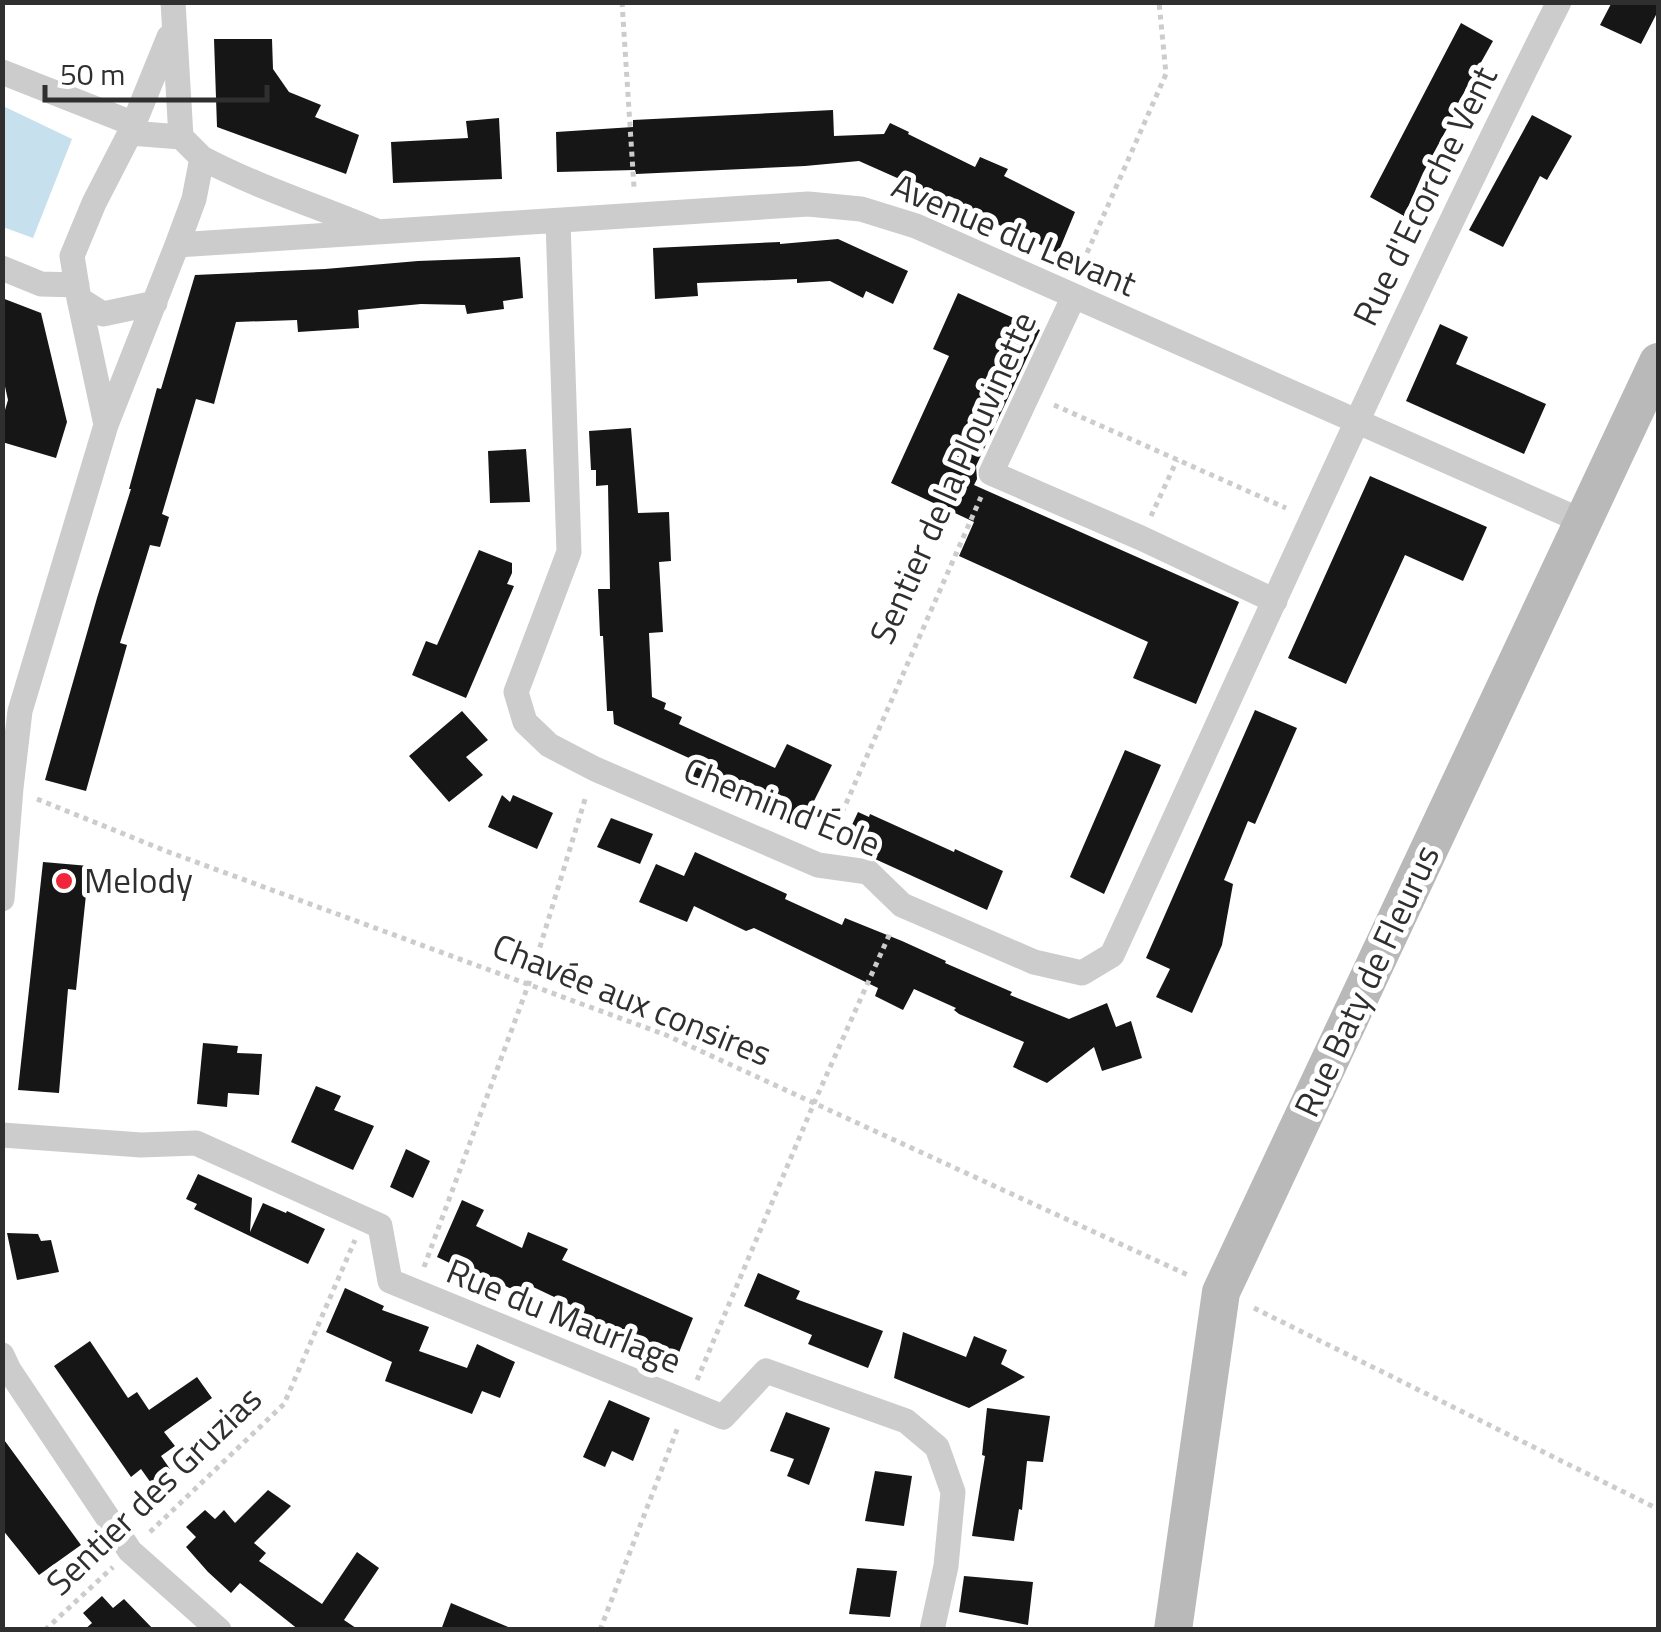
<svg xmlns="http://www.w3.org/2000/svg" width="1661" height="1632" font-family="'Titillium Web',sans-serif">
  <rect width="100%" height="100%" fill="#fff"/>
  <path fill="#c6e0ee" d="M3,106L72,139L33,238L3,227Z"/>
  <path fill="#161616" d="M1612,2H1658V11L1641,44L1600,25Z
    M1461,23L1493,41L1457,105L1459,106L1423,173L1404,216L1370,197Z
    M214,39H272L273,69L289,92L321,105L315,117L359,135L346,174L217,127Z
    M833,110L834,136L884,134L890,123L909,132L908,134L975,167L980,157L1008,169L1004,176L1075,212L1058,253L949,201L859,161L805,166L636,174L635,170L557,172L556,132L633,127V120Z
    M1532,115L1572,136L1547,180L1540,176L1503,247L1469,230Z
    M499,118L502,179L393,183L391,142L468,138L466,121Z
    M838,239L908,271L893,304L866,291L863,298L830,281L797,283V279L697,283L698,296L655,299L653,248L780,242V244Z
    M520,257L523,298L503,301L504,309L467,314L465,305L421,304L358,310L359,328L298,332L297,320L236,322L214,404L196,399L162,514L169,517L160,547L150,545L120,643L127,645L86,791L45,780L97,598L131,489H129L157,388L161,389L195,275L325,269L418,261Z
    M958,293L1040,330L976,466L977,479L974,485L1239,602L1196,704L1133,678L1148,642L959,556L974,522L891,483L949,356L933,349Z
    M2,298L41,313L67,422L56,458L2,442V420L8,400L2,373Z
    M1440,324L1468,337L1456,364L1546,404L1524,454L1406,401Z
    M631,428L638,513L669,512L671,561L659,562L663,632L649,633L652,697L666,703L664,709L682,717L679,724L775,768L787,744L832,765L800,829L729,794L728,796L682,775L689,758L614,724L613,711H607L603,636H600L598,589H610L608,485L596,486V470H591L589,431Z
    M526,449L530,502L490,503L488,451Z
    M1370,476L1487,527L1463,581L1405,555L1346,684L1288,658Z
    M479,550L512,563V573L507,584L514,586L466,698L412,675L426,641L437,645Z
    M1255,710L1297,728L1255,824L1248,821L1224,880L1233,884L1222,945L1192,1013L1156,997L1170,969L1146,958Z
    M462,711L488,740L466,757L483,775L449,802L409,756Z
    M1125,750L1161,765L1104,894L1070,877Z
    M502,795L510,802L513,795L553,813L537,849L488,827Z
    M858,812L869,817L870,814L954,852L955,849L1003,871L987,910L853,849L854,847L844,842Z
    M611,818L653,834L640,864L597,847Z
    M695,852L787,894L785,899L842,925L845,918L902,941L946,961L945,963L1012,992L1010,995L1069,1019L1107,1003L1116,1027L1131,1021L1142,1058L1102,1071L1094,1047L1047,1083L1013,1067L1024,1042L959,1014L954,1010L956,1008L914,989L903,1010L875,996L878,988L754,928L746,931L694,906L687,922L639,902L656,864L684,876Z
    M43,862L89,866L76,990L68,989L59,1093L18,1090Z
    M203,1043L238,1046L237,1053L262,1054L259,1095L228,1093L227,1107L197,1104Z
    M316,1086L341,1096L334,1110L374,1126L353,1170L291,1142Z
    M406,1149L430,1161L413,1198L390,1187Z
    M198,1174L252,1198L250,1232L263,1203L286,1213L287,1211L325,1229L308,1264L194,1209L197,1204L186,1199Z
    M462,1200L484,1210L476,1226L522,1248L528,1232L568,1249L562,1260L693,1318L676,1360L568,1312L571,1305L529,1285L524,1295L479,1273L477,1276L437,1257Z
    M7,1233L38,1234L41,1241L51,1240L59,1272L17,1280Z
    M758,1273L800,1291L796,1299L883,1331L868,1368L808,1344L812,1335L744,1306Z
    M345,1288L384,1306L382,1310L429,1327L419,1351L467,1368L477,1344L515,1362L500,1398L482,1391L472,1414L385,1381L392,1362L326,1332Z
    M903,1332L966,1357L974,1336L1007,1350L1001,1364L1025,1377L969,1408L894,1378Z
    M90,1341L128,1398L137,1392L149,1410L197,1377L212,1398L164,1432L175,1446L161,1456L170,1469L151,1483L141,1469L131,1477L54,1366Z
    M609,1400L650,1418L633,1461L612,1451L605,1467L583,1457Z
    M987,1408L1050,1416L1043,1462L1027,1461L1022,1510L1019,1509L1014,1541L972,1536L985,1456L982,1455Z
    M786,1412L830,1428L809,1485L787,1476L794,1459L770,1451Z
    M2,1437L81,1545L39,1575L2,1529Z
    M875,1471L912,1476L904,1526L865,1521Z
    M268,1490L291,1506L254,1543L266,1553L259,1561L322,1604L357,1552L379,1568L344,1620L359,1630H299L240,1583L231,1593L208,1572L186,1547L196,1537L186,1527L205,1510L215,1519L224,1510L235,1523Z
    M857,1568L897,1571L890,1617L849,1614Z
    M964,1576L1033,1582L1028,1625L959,1612Z
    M102,1596L113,1608L124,1599L154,1630H84L92,1623L83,1613Z
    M451,1603L513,1629V1630H441Z"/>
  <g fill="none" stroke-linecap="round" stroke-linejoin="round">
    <path stroke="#ccc" stroke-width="5" stroke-dasharray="5 5" stroke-linecap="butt" d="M622,2L634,187
      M1079,271L1166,74L1159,2
      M1054,405L1286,508
      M1151,516L1177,460
      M37,799L166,851L666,1035L1190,1276
      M830,840L981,497
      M424,1267L529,983L586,796
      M1254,1308L1658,1509
      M697,1380L814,1103L891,931
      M150,1532L284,1404L355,1240
      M45,1630L113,1567
      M600,1630L678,1427"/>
    <path stroke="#ccc" stroke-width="25" d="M173,2L181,137
      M2,72L134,124
      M130,133L169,37
      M202,158C257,187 317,206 374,230
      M558,221L569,552L516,692L525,722L549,745L595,769L818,865L868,872L902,905L1034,962L1082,973L1112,955C1259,636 1401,316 1559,2
      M177,245L808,204L861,209L916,226L1582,521
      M2,268L41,284L77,285
      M1074,296L991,473L1141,538L1275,601
      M79,299L106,425
      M2,899L11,788L20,711L106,425L177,245L194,199L202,158L181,137L130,133L94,203L72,256L79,299L103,314L155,303
      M2,1135L141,1145L196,1143L380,1226L390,1281L723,1417L766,1371L906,1421L937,1447L953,1492L946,1566L932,1630
      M2,1355L9,1370L130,1551L219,1630"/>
    <path stroke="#b9b9b9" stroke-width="38" d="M1173,1630L1221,1292L1658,362"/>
  </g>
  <circle fill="#f1263b" stroke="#fff" stroke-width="4" cx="64" cy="881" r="10"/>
  <g text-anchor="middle" stroke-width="10" stroke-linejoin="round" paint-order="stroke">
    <g font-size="35" fill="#2f2f2f" stroke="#fff">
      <text transform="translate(1425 196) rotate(-64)" y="12">Rue d'Ecorche Vent</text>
      <text transform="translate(1014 235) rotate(23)" y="12">Avenue du Levant</text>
      <text transform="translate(953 478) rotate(-66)" y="12">Sentier de la Plouvinette</text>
      <text transform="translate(782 807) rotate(22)" y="12">Chemin d'Éole</text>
      <text transform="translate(1367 981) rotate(-65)" y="12">Rue Baty de Fleurus</text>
      <text transform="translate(632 1000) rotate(22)" y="12">Chavée aux consires</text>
      <text transform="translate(564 1316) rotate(22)" y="12">Rue du Maurlage</text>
      <text transform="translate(154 1491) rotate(-44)" y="12">Sentier des Gruzias</text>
    </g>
    <g font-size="35" fill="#2f2f2f" stroke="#fff" text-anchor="start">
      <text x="84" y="893">Melody</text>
    </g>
  </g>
  <rect width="1661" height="1632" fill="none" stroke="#2f2f2f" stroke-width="10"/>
  <path d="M45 85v15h222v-15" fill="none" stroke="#2f2f2f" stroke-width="5"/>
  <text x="60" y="85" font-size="30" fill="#2f2f2f" stroke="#ffffff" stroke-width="8" paint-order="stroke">50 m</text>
</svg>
